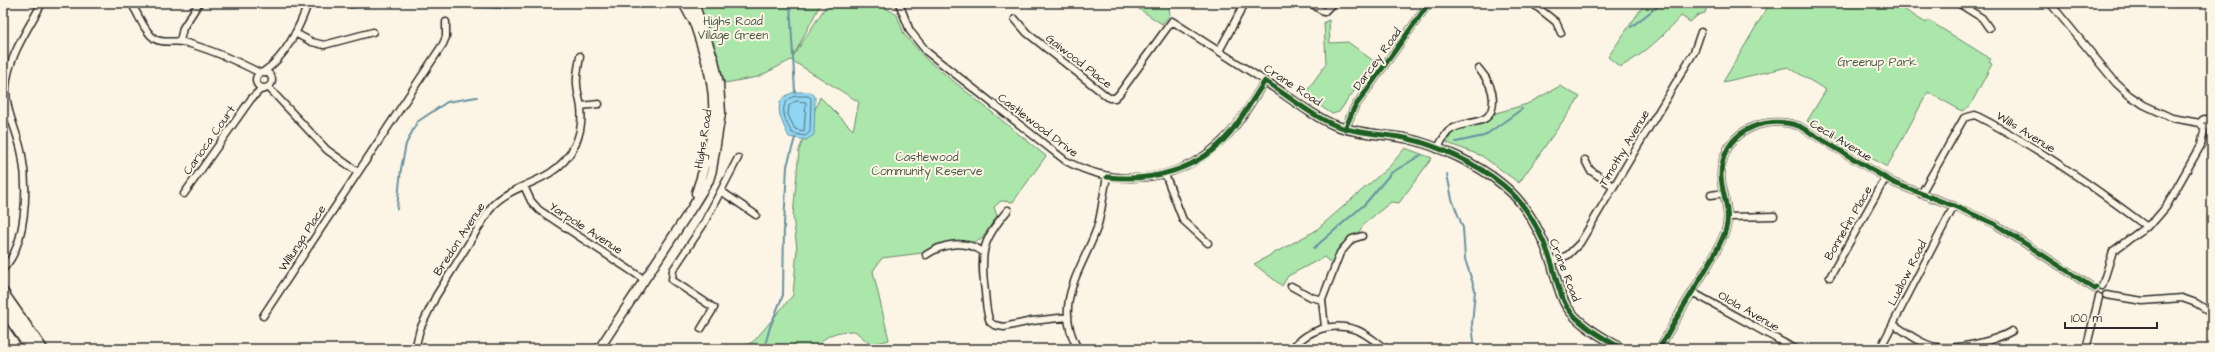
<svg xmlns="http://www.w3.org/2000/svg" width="2215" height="352" font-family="'Architects Daughter',sans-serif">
  <rect width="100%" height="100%" fill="#fcf5e5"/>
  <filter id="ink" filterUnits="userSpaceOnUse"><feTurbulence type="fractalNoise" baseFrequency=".025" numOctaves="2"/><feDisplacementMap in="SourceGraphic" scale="8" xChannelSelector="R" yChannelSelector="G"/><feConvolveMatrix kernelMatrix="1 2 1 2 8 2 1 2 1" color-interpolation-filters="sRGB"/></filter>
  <g filter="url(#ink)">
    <path fill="#abe6ab" stroke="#6b886b" d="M699,3H821L794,55L828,3H878L897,15L904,34L926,59L1046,156L1013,202L1001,201L994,207L997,216L982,239L975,242L942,243L922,253L882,258L873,271L889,340L871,345L855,331C842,331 831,332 821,342V349H739L754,341L793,295L797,249L793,216L799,150L820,97L853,130L859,102L791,60L758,77L725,83Z
      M1130,3H1163L1169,7L1170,15L1162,24Z
      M1645,3H1708L1705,13L1698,15L1690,22L1681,16C1662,37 1645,54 1620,67L1608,57Z
      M1770,3H1894L1926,23L1928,20L1991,59L1989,62L1992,64L1970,106L1962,111L1928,92L1887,167L1807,121L1826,90L1788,67L1723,82Z
      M1329,20L1330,43L1348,42L1375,62L1339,112L1332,114L1304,95L1326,64L1324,22Z
      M1560,86L1580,97L1519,183L1482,156L1447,143L1452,132L1491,118L1493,114L1527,104Z
      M1405,148L1432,158L1399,203L1391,202L1365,223L1358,233L1339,246L1333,265L1324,257L1288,276L1282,286L1254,264L1315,231L1390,166Z"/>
    <path fill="#90d6f2" stroke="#6892a2" d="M795,92H811L815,97L814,135L806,140L789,137C781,120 769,99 795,92Z"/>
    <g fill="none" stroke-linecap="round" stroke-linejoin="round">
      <path stroke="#536f7b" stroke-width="1" d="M795,96H808L811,98L810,132L805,136L792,133C785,121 776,102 795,96Z
        M796,101L806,102L804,131L795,129L788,115L789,106Z"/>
      <path stroke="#6892a2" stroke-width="2" d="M402,3L499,8L543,3
        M790,3L795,92
        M350,8L389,3
        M1631,27L1662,3
        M1456,142L1484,136L1522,109
        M1447,174L1452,199L1463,228L1465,259L1475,290L1472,325L1475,349
        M397,209L401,169L406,144L417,122L447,102L477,97
        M1314,248L1365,204L1391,173L1421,155
        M764,349L770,327L783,295L784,225L787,166L795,138"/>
      <g stroke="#2b2b2b" stroke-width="9">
        <path id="minor" d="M682,3L690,18
          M899,3L910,31L927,52L1066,161C1121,190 1183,182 1227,136C1242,120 1253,99 1265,81L1172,21L1119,94L1115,98H1109L1027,33L1015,19
          M1311,3L1324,12L1333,3
          M1532,3L1556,22L1561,33
          M1958,3L1982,18L1989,28
          M2050,3L2116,83L2129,95L2144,105L2172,118L2200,123
          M134,8C140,18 145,32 155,39C164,44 173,40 183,42C210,49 235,60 260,73
          M295,33L312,42L324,45L373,32
          M180,41L183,28L199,3
          M1219,51L1245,3
          M256 80a8 8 0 1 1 16 0a8 8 0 1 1-16 0Z
          M263,72C285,58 300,27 308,3
          M268,87L327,150L358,172
          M581,106L599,104
          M2201 123a4 4 0 1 1 8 0a4 4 0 1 1-8 0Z
          M1345,129L1354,108L1429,3
          M1437,149C1441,143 1444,135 1449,131C1466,117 1493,130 1493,100C1493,89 1486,77 1479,69
          M1585,160L1590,170L1613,186
          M1165,174L1183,220L1208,243
          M524,186L531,201L539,210L645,280
          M721,191L756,215
          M184,194L251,99L260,90L265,89
          M1921,194L1964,118L1975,115C2035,145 2093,186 2147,227
          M1711,195L1724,193
          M1008,210C982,240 980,252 985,292C986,302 986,312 990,322L994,325L1004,327L1032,321L1068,317
          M1729,217L1774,216
          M926,255C942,244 965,239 983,252
          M1551,262L1568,255L1580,243L1694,52L1701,32
          M3,269C27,245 28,187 22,155C18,132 5,111 6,87C8,57 28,29 42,3
          M1830,277L1885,179
          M1291,286L1311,297L1322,300
          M2102,286L2113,251L2154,221L2166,207L2201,145L2205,127
          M1692,292L1795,349
          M2106,295L2143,301L2182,298L2196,303L2212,313
          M263,316L443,44L446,37V22
          M1893,324C1906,332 1922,345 1937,347C1957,350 1995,341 2012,331
          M1325,327L1322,300L1340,253L1352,239L1362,236
          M701,329L714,308L672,280L673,270L703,225L738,158
          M415,349L420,329L436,296L492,206C508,189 531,185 550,173C572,159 584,134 581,108C580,99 577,92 577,84C576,75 579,65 580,56
          M1078,349C1052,303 1082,270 1097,228C1102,212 1103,194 1107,177
          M1291,349C1308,330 1332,321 1357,330C1367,334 1377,343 1386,349
          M1659,349C1670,330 1681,310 1693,291C1704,272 1717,253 1725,232C1732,212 1722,196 1721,176C1721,132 1763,114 1799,126L1894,183L1954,206L1995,224L2095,289
          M1880,349L1954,206
          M2086,349L2099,297"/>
      </g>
      <g stroke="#2b2b2b" stroke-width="11">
        <path id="tertiary" d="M687,3C696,29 706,55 711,82C718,119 708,158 696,193
          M1265,81C1287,95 1313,117 1337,126C1359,134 1383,134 1405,138C1437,145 1478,164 1503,185C1528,205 1542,234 1552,264C1556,278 1559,294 1567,307C1580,326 1603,337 1622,349
          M599,349L693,206L709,180L712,170L721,113L719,84L714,60L694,3"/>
      </g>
      <g stroke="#2b2b2b" stroke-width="13">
        <path id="primary" d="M3,293L42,349
          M3,308L31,349"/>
      </g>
      <use href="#minor" stroke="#fcf5e5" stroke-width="6"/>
      <use href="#tertiary" stroke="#fcf5e5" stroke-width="8"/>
      <use href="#primary" stroke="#fcf5e5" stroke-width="10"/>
      <g stroke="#fcf5e5" stroke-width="8">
        <path id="cycleway" d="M1345,129L1354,108L1429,3
          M1107,177C1152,182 1199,170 1229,134C1242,118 1253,99 1265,81C1287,95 1313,117 1337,126C1359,134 1383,134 1405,138C1437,145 1478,164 1503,185C1528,205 1542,234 1552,264C1556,278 1559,294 1567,307C1580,326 1603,337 1622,349
          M1659,349C1670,330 1681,310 1693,291C1704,272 1717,253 1725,232C1732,212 1722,196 1721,176C1721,132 1763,114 1799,126L1894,183L1954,206L1995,224L2095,289L2096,287"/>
      </g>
      <use href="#cycleway" stroke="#1b5e20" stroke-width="5"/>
    </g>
  </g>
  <g text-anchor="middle" stroke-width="4" stroke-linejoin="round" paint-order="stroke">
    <g font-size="12" fill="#4b5a4b" stroke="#fcf5e5">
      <text x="733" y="25">Highs Road<tspan x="733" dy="14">Village Green</tspan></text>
      <text x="1877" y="66">Greenup Park</text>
      <text x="927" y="161">Castlewood<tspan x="927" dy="14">Community Reserve</tspan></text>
    </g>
    <g font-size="12" fill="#2b2b2b" stroke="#fcf5e5">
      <text transform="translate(1377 59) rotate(-54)" y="4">Darcey Road</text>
      <text transform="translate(1079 61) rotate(38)" y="4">Gaiwood Place</text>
      <text transform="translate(1293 85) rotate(33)" y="4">Crane Road</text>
      <text transform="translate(1038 125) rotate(37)" y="4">Castlewood Drive</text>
      <text transform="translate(2026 132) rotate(32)" y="4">Wills Avenue</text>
      <text transform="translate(703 139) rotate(-81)" y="4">Highs Road</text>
      <text transform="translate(209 140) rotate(-55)" y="4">Carioca Court</text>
      <text transform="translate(1841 140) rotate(31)" y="4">Cecil Avenue</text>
      <text transform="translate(1624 148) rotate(-59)" y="4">Timothy Avenue</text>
      <text transform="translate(1848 223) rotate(-60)" y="4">Bonnefin Place</text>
      <text transform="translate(586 228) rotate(33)" y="4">Yarpole Avenue</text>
      <text transform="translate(302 238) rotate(-57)" y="4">Willunga Place</text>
      <text transform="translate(459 239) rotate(-57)" y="4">Bredon Avenue</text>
      <text transform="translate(1565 270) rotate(69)" y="4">Crane Road</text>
      <text transform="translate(1907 273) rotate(-63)" y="4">Ludlow Road</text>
      <text transform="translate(1749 311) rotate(30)" y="4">Olola Avenue</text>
    </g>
  </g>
  <rect width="2215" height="352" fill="none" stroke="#fcf5e5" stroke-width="16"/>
  <rect x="8" y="8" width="2199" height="336" fill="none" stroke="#2b2b2b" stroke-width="1.5" filter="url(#ink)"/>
  <path d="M2065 322v6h92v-6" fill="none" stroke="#2b2b2b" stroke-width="2"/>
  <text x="2071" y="322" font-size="12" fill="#2b2b2b" stroke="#fcf5e5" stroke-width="3" paint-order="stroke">100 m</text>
</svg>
